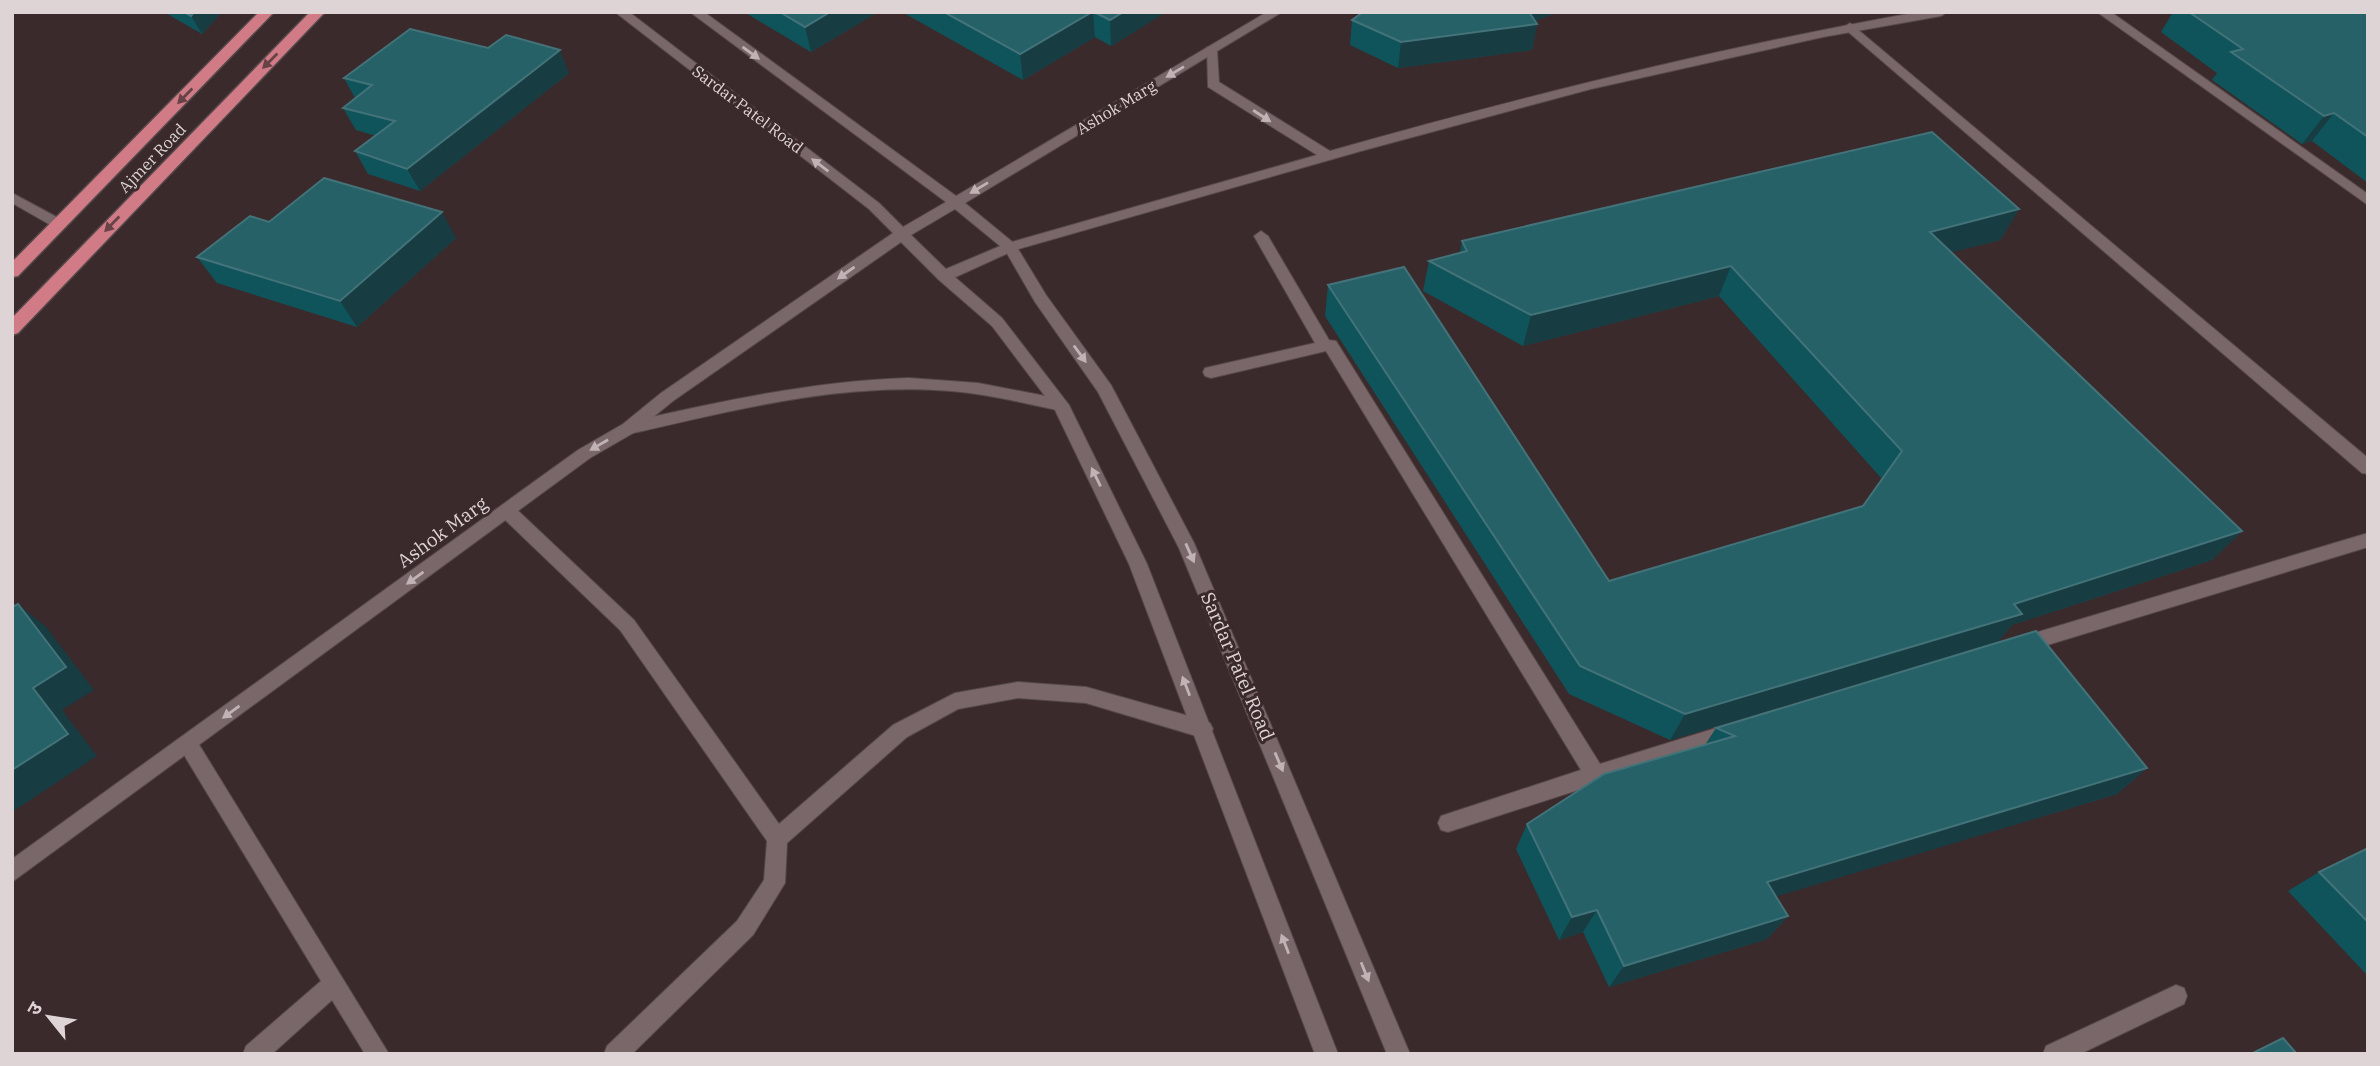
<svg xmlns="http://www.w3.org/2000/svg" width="2380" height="1066" font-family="'IBM Plex Serif','Noto Sans Devanagari',serif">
  <rect width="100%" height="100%" fill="#3a2a2c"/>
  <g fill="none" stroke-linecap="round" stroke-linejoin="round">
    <g stroke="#56494a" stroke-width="2">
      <path id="service" d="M1850,23L2368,458V474L2362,473L1846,30L1844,27Z
        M12,193L64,221L66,224L59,229L54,227L12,203Z
        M1261,231L1268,236L1329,340L1336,341L1600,764L1729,724L1736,727L1739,733L1736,739L1448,832L1441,830L1438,823L1441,816L1581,770L1326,351L1211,378L1205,376L1203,372L1205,368L1315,343L1254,236Z
        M2368,533V547L2021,653L2014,651L2012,645L2014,639L2021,637Z
        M2176,985L2184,988L2187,996L2184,1004L2080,1054H2043L2046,1046Z"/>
    </g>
    <g stroke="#56494a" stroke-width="2">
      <path id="minor" d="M1919,12H1947L1941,16L1823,37L1591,89L1361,151L1015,250L949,280L944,281L937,276L939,272L1005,244L1317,155L1208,87L1207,47H1215L1217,50L1219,82L1330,151C1525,96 1720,47 1919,12Z
        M2097,12H2111L2368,194V205Z
        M909,378L978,383L1061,399L1069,405L1061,411C1024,403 988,394 951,391C841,382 734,410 629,434L621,428L629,422C722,401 814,381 909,378Z
        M507,504L513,506L634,620L779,824L893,725L955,693L1018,682L1086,687L1203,720L1210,723L1213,729L1210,735L1203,738L1086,703L1018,698L958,709L907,737L787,843L785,883L753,935L632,1054H604L607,1046L737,921L764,880L767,841L620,630L501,516L498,511L501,506Z
        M188,735L195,738L389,1054H365L332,1000L272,1054H243L246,1046L321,981L181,750L178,744L181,738Z"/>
    </g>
    <g stroke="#56494a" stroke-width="2">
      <path id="tertiary" d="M615,12H629L879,203L903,227L946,202L690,12H704L956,196L1267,12H1282L965,203L1015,244L1046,295L1111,385L1194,543L1410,1054H1387L1179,548L1098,392L1035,302L1005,250L955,209L911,235L949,272L1002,318L1069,405L1147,564L1338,1054H1315L1129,564L1054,408L992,326L939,280L901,242L673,401L635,432L590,458L12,882V859L578,450L623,424L661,393L893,233L869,209Z"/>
    </g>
    <g stroke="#56494a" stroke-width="3">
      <path id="trunk" d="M259,12H274L18,276L12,277V262Z
        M310,12H325L18,333L12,335V318Z"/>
    </g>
    <use href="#service" fill="#7a6769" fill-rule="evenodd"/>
    <use href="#minor" fill="#7a6769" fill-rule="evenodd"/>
    <use href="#tertiary" fill="#7a6769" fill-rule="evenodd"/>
    <use href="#trunk" fill="#d17b86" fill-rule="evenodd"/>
  </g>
  <path fill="#10545b" d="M164,12H222L202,34Z
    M744,12H878L811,52Z
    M902,12H1166L1111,46L1095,37L1023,80Z
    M1363,12H1558L1535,21L1537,24L1532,50L1398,68L1350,45L1352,20Z
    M2173,12H2368V183L2312,141L2302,144L2212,80L2217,73L2161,32Z
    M569,73L420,191L368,174L355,151L376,136L356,130L343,108L355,98L344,78Z
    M2019,209L2000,240L1951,252L2242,531L2212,560L2012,625L1998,642L1670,740L1569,694L1325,316L1328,285L1609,581L1863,506L1882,479L1719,296L1523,346L1423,291L1429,261L1460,253L1462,241Z
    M269,222L456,238L357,327L217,283L197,257Z
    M1716,728L2147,768L2117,794L1776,896L1788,916L1767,939L1609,987L1583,932L1559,940L1516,849L1527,824L1705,745Z
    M2368,848V976L2288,891L2319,872Z"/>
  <path fill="#173d43" d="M194,12H222L202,34L191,16Z
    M830,12H878L811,52L805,27Z
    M1093,12L1095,37L1023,80L1020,54Z
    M1123,12H1166L1111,46L1110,20Z
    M1521,12H1558L1522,26L1537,24L1532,50L1398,68L1401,42Z
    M560,50L569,73L420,191L407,169Z
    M2334,113L2312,141L2302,144L2324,116Z
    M2019,209L2000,240L1913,262L1930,232Z
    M442,212L456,238L357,327L340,301Z
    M1731,266L1719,296L1523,346L1531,315Z
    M2242,531L2212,560L2012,625L1998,642L1670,740L1685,714L2014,604Z
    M18,604L46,627L94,690L62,710L97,756L12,812V770L33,688Z
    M2147,768L2117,794L1748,905L1767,882Z
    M1597,910L1583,932L1559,940L1572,917Z
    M1788,916L1767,939L1609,987L1624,966Z"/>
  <path fill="#266168" stroke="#437379" stroke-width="2" d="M184,12H194L191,16Z
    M780,12H830L805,27Z
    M944,12H1092L1020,54Z
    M1094,12H1123L1110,20Z
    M1363,12H1529L1537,24L1401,42L1352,20Z
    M2189,12H2368V137L2334,113L2324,116L2231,52L2243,49Z
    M410,29L488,48L506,35L560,50L407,169L355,151L395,121L343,108L372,85L344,78Z
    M1932,132L2019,209L1930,232L2242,531L2014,604L2022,614L1685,714L1580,666L1328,285L1404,267L1609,581L1863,506L1902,451L1731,266L1531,315L1429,261L1467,251L1462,241Z
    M324,178L442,212L340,301L197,257L250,216L269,222Z
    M18,604L66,667L33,688L68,734L12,770V607Z
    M2036,631L2147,768L1767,882L1788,916L1624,966L1597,910L1572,917L1527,824L1604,774L1735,736L1716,728Z
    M2368,848V922L2319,872Z
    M2283,1038L2297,1054H2251Z"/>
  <defs><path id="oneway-solid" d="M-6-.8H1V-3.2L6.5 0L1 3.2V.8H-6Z" transform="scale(1.75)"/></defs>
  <g fill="#c1b3b5">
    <use href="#oneway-solid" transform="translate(751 53) rotate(36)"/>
    <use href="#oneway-solid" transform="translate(1175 72) rotate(149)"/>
    <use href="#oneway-solid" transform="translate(1262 116) rotate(33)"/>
    <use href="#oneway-solid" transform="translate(820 165) rotate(-143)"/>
    <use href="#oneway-solid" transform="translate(979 188) rotate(149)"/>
    <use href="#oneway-solid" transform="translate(846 273) rotate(145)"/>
    <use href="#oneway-solid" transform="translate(1080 354) rotate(54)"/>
    <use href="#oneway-solid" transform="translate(599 445) rotate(150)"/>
    <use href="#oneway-solid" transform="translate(1096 477) rotate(-116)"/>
    <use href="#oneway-solid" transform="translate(1190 553) rotate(66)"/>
    <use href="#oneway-solid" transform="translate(415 578) rotate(144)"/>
    <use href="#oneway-solid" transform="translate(1186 686) rotate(-111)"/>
    <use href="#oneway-solid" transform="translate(231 712) rotate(144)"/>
    <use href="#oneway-solid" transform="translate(1279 762) rotate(67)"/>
    <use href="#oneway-solid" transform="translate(1285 944) rotate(-111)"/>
    <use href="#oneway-solid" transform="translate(1365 972) rotate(68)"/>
  </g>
  <g fill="#674247">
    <use href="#oneway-solid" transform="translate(270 61) rotate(135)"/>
    <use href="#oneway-solid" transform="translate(185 96) rotate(134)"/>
    <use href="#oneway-solid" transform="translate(112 224) rotate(134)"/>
  </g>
  <g text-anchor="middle" stroke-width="6" stroke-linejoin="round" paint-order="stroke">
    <g font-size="16" fill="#dfd4d5" stroke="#3a2a2c">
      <text transform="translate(1116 107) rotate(-31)" y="6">Ashok Marg</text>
      <text transform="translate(748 109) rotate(37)" y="6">Sardar Patel Road</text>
      <text transform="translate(152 158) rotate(-46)" y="6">Ajmer Road</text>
    </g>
    <g font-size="19" fill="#dfd4d5" stroke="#3a2a2c">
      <text transform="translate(442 532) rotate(-36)" y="7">Ashok Marg</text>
      <text transform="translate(1238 666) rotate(67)" y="7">Sardar Patel Road</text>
    </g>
  </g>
  <rect width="2380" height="1066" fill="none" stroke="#dfd4d5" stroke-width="28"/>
  <g transform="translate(49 1017) rotate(300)" stroke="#3a2a2c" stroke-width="5" paint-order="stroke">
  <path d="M0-5L12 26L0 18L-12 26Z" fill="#dfd4d5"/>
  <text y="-10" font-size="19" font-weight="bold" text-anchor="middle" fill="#dfd4d5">उ</text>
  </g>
</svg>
